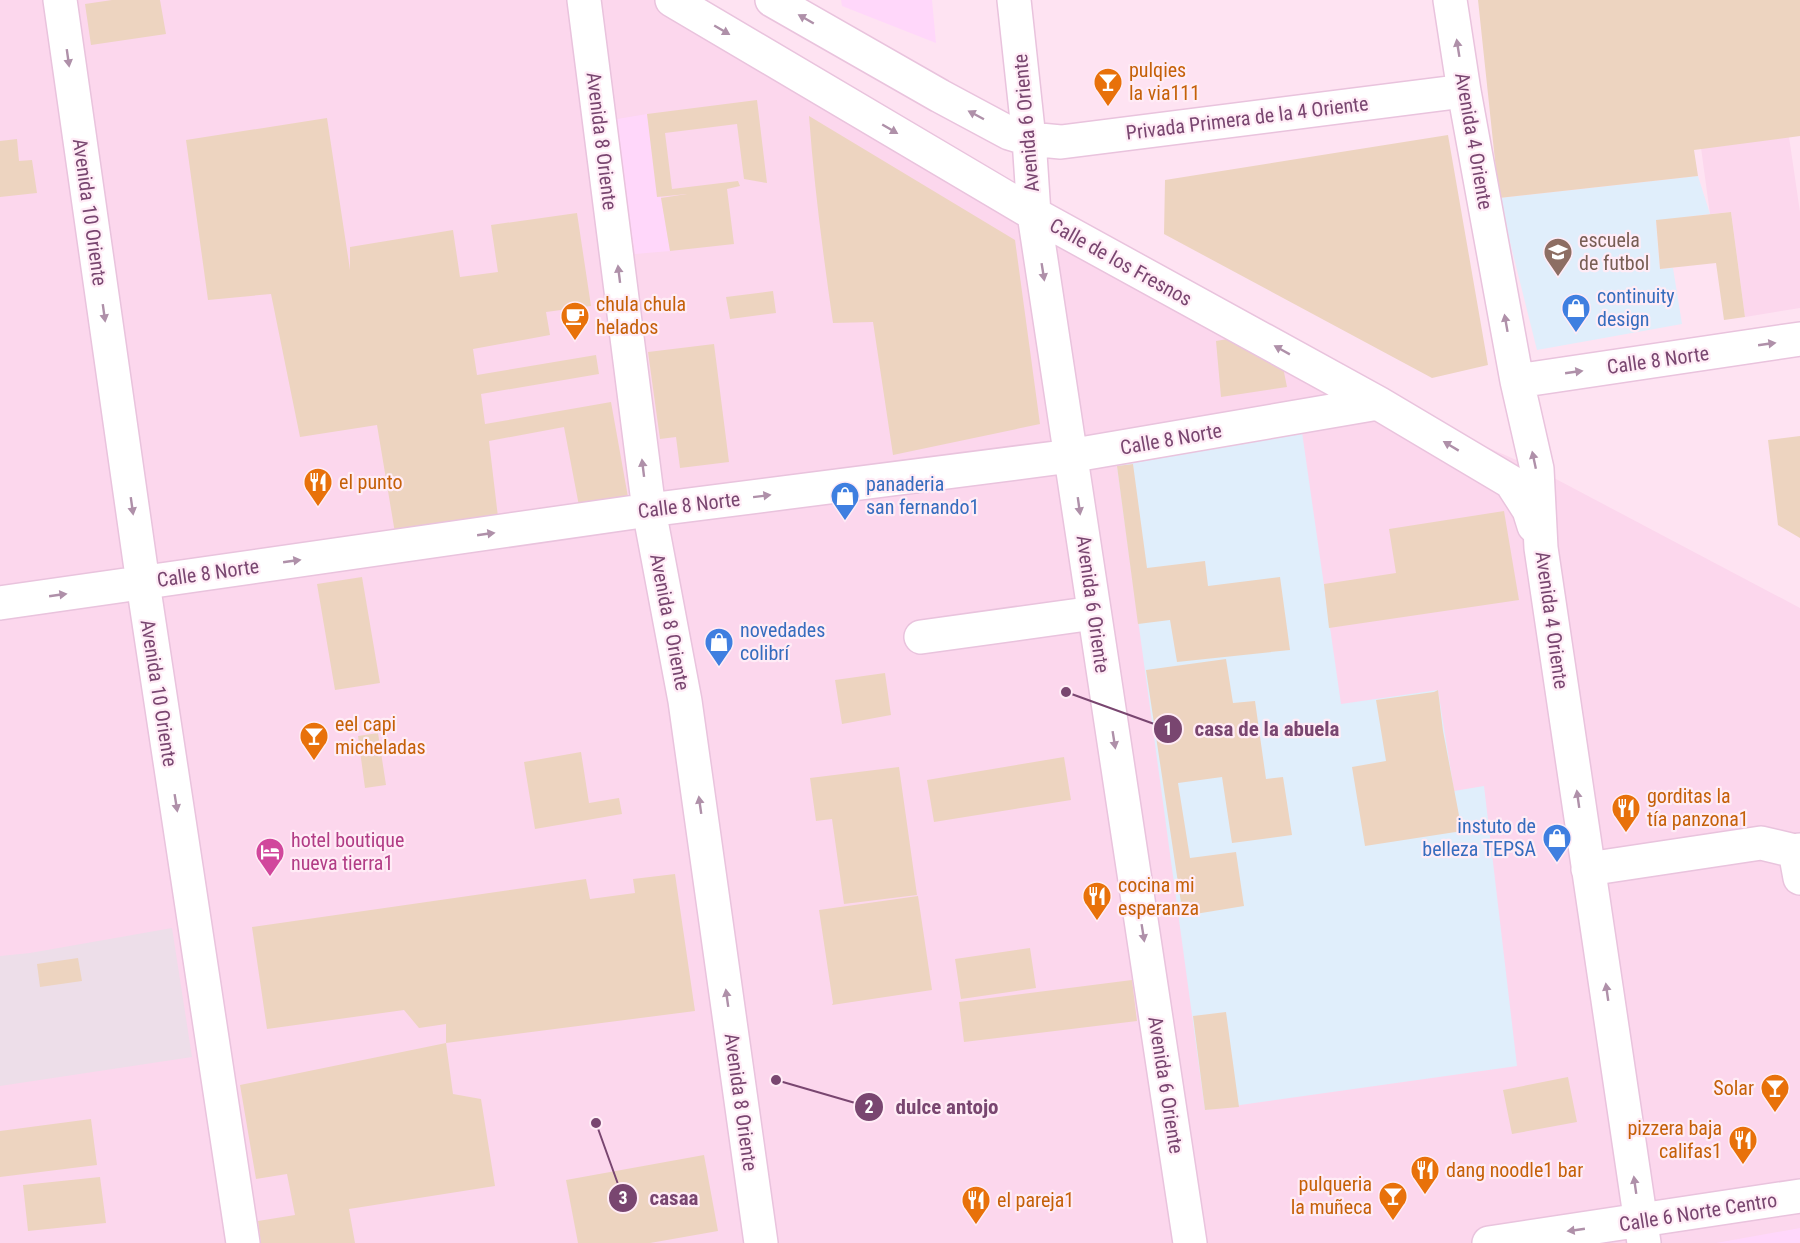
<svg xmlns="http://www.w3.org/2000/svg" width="1800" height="1243" font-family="'Roboto Condensed',sans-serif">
  <rect width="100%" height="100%" fill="#fee3f2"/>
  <path fill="#fcd7ed" d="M0,0H672L1379,400L1537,469L1800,608V1243H0Z
    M1789,137L1800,212V308L1745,317L1731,212L1710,214L1701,148Z"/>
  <path fill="#ffd7fa" d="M841,0H932L936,43L842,6Z
    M647,114L670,251L635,254L611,120Z
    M1800,1228V1243H1716Z"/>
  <path fill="#eddee9" d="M172,928L192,1057L0,1086V956L30,953Z"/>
  <path fill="#e0eefb" d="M1698,176L1710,214L1656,221L1660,269L1673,268L1682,324L1537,350L1499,198Z
    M1302,432L1341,704L1438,690L1454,791L1484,786L1517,1066L1205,1110L1117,466Z"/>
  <path fill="#edd4c0" d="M112,0H160L166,34L91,45L85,4Z
    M1478,0H1800V136L1694,150L1698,176L1499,198Z
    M757,100L767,183L744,179L737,124L665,133L672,189L738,181L740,186L727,189L734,244L670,251L661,198L687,194L657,197L647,114Z
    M809,116L1015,240L1040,424L893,455L873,322L833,323C823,254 814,185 809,116Z
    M327,118L350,270V247L453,230L460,277L498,272L491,225L577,213L591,306L546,312L550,335L473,349L477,375L596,355L599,374L481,394L485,424L611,402L628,497L579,506L564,427L489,441L498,517L395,533L377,425L300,437L271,294L208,300L186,140Z
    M1448,135L1488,365L1432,378L1164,234L1165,180Z
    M17,139L19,161L32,160L37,193L0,197V141Z
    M1731,212L1745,317L1724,320L1716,263L1660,269L1656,220Z
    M773,291L776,313L730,319L726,297Z
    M1245,336L1282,362L1287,387L1221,397L1216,341Z
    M714,344L729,462L680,468L676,437L660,439L648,352Z
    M1800,436V538L1778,525L1768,440Z
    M1133,464L1147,568L1205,561L1208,586L1280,577L1290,650L1177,662L1170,620L1138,624L1117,466Z
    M1504,511L1519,600L1329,628L1324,584L1396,573L1389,529Z
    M362,577L380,683L335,690L317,584Z
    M1226,659L1233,703L1255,701L1266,779L1283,777L1292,835L1232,843L1222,777L1178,783L1190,858L1236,852L1244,906L1183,916L1146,670Z
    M885,673L891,715L842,724L835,680Z
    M1438,690L1443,731L1462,831L1365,846L1352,767L1386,761L1376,700L1434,692Z
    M378,733L386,785L365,788L358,736Z
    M581,752L589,803L619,798L622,814L535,829L524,762Z
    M1064,757L1071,800L934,822L927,780Z
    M899,767L917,895L844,904L832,819L816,821L810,778Z
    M675,874L695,1011L446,1043L453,1094L481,1099L495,1186L349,1209L355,1243H261L258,1221L295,1215L287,1174L256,1179L240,1085L446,1043V1024L419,1028L404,1010L267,1029L252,927L586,879L590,899L635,893L633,879Z
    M918,896L932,990L832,1005L833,1003L819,910Z
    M1030,948L1036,988L961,999L955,959Z
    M78,958L82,981L40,987L37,964Z
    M1132,980L1137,1021L964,1042L959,1002Z
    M1226,1012L1239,1107L1205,1110L1193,1016Z
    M1568,1077L1577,1122L1512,1134L1503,1090Z
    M91,1119L97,1165L0,1177V1131Z
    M704,1155L718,1231L650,1243H578L566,1180Z
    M100,1177L106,1223L28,1231L23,1185Z"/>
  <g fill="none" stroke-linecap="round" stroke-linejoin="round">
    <g stroke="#e9c3dd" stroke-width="36">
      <path id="street" d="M60,0L143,583L243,1243
        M584,0L649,510L685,701L761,1243
        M672,0L1034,214L1378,403L1511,482L1529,510L1534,526
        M772,0L940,96L1009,133L1029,139L1061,142L1464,91
        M1014,0L1029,139L1034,214L1190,1243
        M1450,0L1464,91L1517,381L1537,469L1541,548L1644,1243
        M1517,381L1800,339
        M0,603L649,510L1063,457L1378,403
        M921,637L1094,613
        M1795,851L1800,878
        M1588,869L1761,843L1795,851L1800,850
        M1489,1243L1800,1196"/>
    </g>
    <use href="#street" stroke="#fff" stroke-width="33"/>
  </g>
  <defs><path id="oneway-solid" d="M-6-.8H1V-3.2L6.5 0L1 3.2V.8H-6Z" transform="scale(1.5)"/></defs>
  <g fill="#af90a9">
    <use href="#oneway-solid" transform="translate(806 19) rotate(-150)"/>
    <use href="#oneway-solid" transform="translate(722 30) rotate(30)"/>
    <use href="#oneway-solid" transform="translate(1458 48) rotate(-99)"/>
    <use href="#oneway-solid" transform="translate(68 58) rotate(82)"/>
    <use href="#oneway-solid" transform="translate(976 115) rotate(-152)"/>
    <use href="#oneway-solid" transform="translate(890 129) rotate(30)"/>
    <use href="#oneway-solid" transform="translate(1043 272) rotate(81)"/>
    <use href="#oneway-solid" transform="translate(619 274) rotate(-97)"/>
    <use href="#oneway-solid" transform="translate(104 313) rotate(82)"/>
    <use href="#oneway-solid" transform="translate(1506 323) rotate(-100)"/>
    <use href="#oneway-solid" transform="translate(1767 344) rotate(-8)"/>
    <use href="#oneway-solid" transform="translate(1282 350) rotate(-151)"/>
    <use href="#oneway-solid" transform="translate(1574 372) rotate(-8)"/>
    <use href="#oneway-solid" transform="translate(1451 446) rotate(-149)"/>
    <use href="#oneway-solid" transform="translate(1534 460) rotate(-102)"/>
    <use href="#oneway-solid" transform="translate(643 468) rotate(-97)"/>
    <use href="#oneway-solid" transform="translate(762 496) rotate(-7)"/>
    <use href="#oneway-solid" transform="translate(132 506) rotate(82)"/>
    <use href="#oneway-solid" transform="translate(1079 506) rotate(82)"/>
    <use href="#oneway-solid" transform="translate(486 534) rotate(-8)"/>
    <use href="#oneway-solid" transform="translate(292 561) rotate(-8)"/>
    <use href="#oneway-solid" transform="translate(58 595) rotate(-8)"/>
    <use href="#oneway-solid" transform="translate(1114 740) rotate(81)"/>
    <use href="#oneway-solid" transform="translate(1578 799) rotate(-98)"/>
    <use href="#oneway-solid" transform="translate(176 803) rotate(81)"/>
    <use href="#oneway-solid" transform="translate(700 805) rotate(-98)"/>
    <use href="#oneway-solid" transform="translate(1143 933) rotate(81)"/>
    <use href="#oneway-solid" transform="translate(1607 992) rotate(-98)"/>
    <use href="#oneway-solid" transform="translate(727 998) rotate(-98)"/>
    <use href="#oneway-solid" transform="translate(1635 1185) rotate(-98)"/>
    <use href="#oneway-solid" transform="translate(1576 1230) rotate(172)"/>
  </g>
  <defs>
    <g id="bar-pin" transform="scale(1.5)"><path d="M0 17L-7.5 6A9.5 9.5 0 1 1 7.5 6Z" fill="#e8710a" stroke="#ffecf6"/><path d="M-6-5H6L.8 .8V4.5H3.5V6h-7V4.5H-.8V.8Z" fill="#fff"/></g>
    <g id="school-pin" transform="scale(1.5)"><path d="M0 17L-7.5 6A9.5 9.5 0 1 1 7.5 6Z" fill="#8d6e63" stroke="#ffecf6"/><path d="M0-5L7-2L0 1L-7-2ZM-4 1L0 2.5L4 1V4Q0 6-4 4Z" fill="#fff"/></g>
    <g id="shop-pin" transform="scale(1.5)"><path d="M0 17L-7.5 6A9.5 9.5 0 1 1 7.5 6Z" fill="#3f7fe0" stroke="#ffecf6"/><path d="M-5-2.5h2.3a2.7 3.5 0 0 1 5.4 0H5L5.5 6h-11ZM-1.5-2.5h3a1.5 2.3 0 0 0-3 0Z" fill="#fff"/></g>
    <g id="cafe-pin" transform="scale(1.5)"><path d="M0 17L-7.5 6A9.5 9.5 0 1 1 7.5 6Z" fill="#e8710a" stroke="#ffecf6"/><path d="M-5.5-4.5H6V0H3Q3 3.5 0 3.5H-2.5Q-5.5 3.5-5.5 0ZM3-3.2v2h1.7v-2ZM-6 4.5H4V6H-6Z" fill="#fff"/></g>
    <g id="restaurant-pin" transform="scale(1.5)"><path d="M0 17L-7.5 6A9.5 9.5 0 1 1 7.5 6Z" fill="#e8710a" stroke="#ffecf6"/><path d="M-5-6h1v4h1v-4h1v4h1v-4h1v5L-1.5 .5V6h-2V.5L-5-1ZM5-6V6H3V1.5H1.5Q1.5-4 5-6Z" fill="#fff"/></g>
    <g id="hotel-pin" transform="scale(1.5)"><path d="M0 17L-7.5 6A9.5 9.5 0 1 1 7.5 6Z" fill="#d1479c" stroke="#ffecf6"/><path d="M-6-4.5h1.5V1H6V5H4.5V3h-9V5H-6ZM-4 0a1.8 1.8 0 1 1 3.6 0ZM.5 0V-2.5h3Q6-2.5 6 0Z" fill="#fff"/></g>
  </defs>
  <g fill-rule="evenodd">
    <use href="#bar-pin" x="1108" y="82"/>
    <use href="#school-pin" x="1558" y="252"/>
    <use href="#shop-pin" x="1576" y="308"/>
    <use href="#cafe-pin" x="575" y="316"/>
    <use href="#restaurant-pin" x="318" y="482"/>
    <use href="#shop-pin" x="845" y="496"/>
    <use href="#shop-pin" x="719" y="642"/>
    <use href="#bar-pin" x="314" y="736"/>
    <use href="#restaurant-pin" x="1626" y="808"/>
    <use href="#shop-pin" x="1557" y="838"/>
    <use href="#hotel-pin" x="270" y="852"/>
    <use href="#restaurant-pin" x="1097" y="896"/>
    <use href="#bar-pin" x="1775" y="1088"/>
    <use href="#restaurant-pin" x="1743" y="1140"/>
    <use href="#restaurant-pin" x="1425" y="1170"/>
    <use href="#bar-pin" x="1393" y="1196"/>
    <use href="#restaurant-pin" x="976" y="1200"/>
  </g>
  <g text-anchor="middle" stroke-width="4.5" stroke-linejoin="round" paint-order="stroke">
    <g font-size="20" fill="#c56008" stroke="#ffecf6" text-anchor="start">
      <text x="1129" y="77">pulqies<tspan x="1129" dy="23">la via111</tspan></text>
      <text x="596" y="311">chula chula<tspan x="596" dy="23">helados</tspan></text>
      <text x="339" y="489">el punto</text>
      <text x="335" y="731">eel capi<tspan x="335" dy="23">micheladas</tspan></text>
      <text x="1647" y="803">gorditas la<tspan x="1647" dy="23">tía panzona1</tspan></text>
      <text x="1118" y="892">cocina mi<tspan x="1118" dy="23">esperanza</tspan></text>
      <text x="1754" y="1095" text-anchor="end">Solar</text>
      <text x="1722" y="1135" text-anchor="end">pizzera baja<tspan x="1722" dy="23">califas1</tspan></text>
      <text x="1446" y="1177">dang noodle1 bar</text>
      <text x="1372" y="1191" text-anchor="end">pulqueria<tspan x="1372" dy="23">la muñeca</tspan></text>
      <text x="997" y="1207">el pareja1</text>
    </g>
    <g font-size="20" fill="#794670" stroke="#ffecf6">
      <text transform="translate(1247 118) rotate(-7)" y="7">Privada Primera de la 4 Oriente</text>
      <text transform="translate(1026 123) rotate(-95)" y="7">Avenida 6 Oriente</text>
      <text transform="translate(602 141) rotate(83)" y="7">Avenida 8 Oriente</text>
      <text transform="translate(1474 141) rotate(80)" y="7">Avenida 4 Oriente</text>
      <text transform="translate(90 212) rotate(82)" y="7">Avenida 10 Oriente</text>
      <text transform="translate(1121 262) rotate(29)" y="7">Calle de los Fresnos</text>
      <text transform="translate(1658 360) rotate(-8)" y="7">Calle 8 Norte</text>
      <text transform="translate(1171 439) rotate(-10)" y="7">Calle 8 Norte</text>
      <text transform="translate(689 505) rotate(-7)" y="7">Calle 8 Norte</text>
      <text transform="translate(208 573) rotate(-8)" y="7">Calle 8 Norte</text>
      <text transform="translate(1093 604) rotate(82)" y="7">Avenida 6 Oriente</text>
      <text transform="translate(1552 620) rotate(82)" y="7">Avenida 4 Oriente</text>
      <text transform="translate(670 622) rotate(79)" y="7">Avenida 8 Oriente</text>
      <text transform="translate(159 693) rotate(81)" y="7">Avenida 10 Oriente</text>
      <text transform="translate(1166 1085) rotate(81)" y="7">Avenida 6 Oriente</text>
      <text transform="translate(741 1102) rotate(82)" y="7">Avenida 8 Oriente</text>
      <text transform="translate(1698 1212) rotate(-9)" y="7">Calle 6 Norte Centro</text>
    </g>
    <g font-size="20" fill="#785e54" stroke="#ffecf6" text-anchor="start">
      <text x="1579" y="247">escuela<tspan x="1579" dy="23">de futbol</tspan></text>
    </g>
    <g font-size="20" fill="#366cbe" stroke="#ffecf6" text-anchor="start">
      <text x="1597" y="303">continuity<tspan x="1597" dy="23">design</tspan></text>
      <text x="866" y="491">panaderia<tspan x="866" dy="23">san fernando1</tspan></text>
      <text x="740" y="637">novedades<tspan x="740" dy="23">colibrí</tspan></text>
      <text x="1536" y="833" text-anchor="end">instuto de<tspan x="1536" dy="23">belleza TEPSA</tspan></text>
    </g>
    <g font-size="20" fill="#b23c85" stroke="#ffecf6" text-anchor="start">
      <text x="291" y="847">hotel boutique<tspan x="291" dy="23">nueva tierra1</tspan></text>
    </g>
  </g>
  <path fill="none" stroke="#794670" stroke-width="2" d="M1066 692L1168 729M776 1080L869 1107M596 1123L623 1198"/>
  <g fill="#794670" stroke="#ffecf6" stroke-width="2">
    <circle cx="1066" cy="692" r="6"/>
    <circle cx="776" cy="1080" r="6"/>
    <circle cx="596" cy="1123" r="6"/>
    <circle cx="1168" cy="729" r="15"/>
    <circle cx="869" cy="1107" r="15"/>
    <circle cx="623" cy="1198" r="15"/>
  </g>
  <g font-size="18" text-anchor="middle" font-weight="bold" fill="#fff">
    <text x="1168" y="735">1</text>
    <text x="869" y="1113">2</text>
    <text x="623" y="1204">3</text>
  </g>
  <g font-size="21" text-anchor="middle" font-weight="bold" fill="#794670" stroke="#ffecf6" stroke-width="4.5" stroke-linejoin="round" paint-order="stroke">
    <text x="1267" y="736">casa de la abuela</text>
    <text x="947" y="1114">dulce antojo</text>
    <text x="674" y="1205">casaa</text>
  </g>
</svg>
